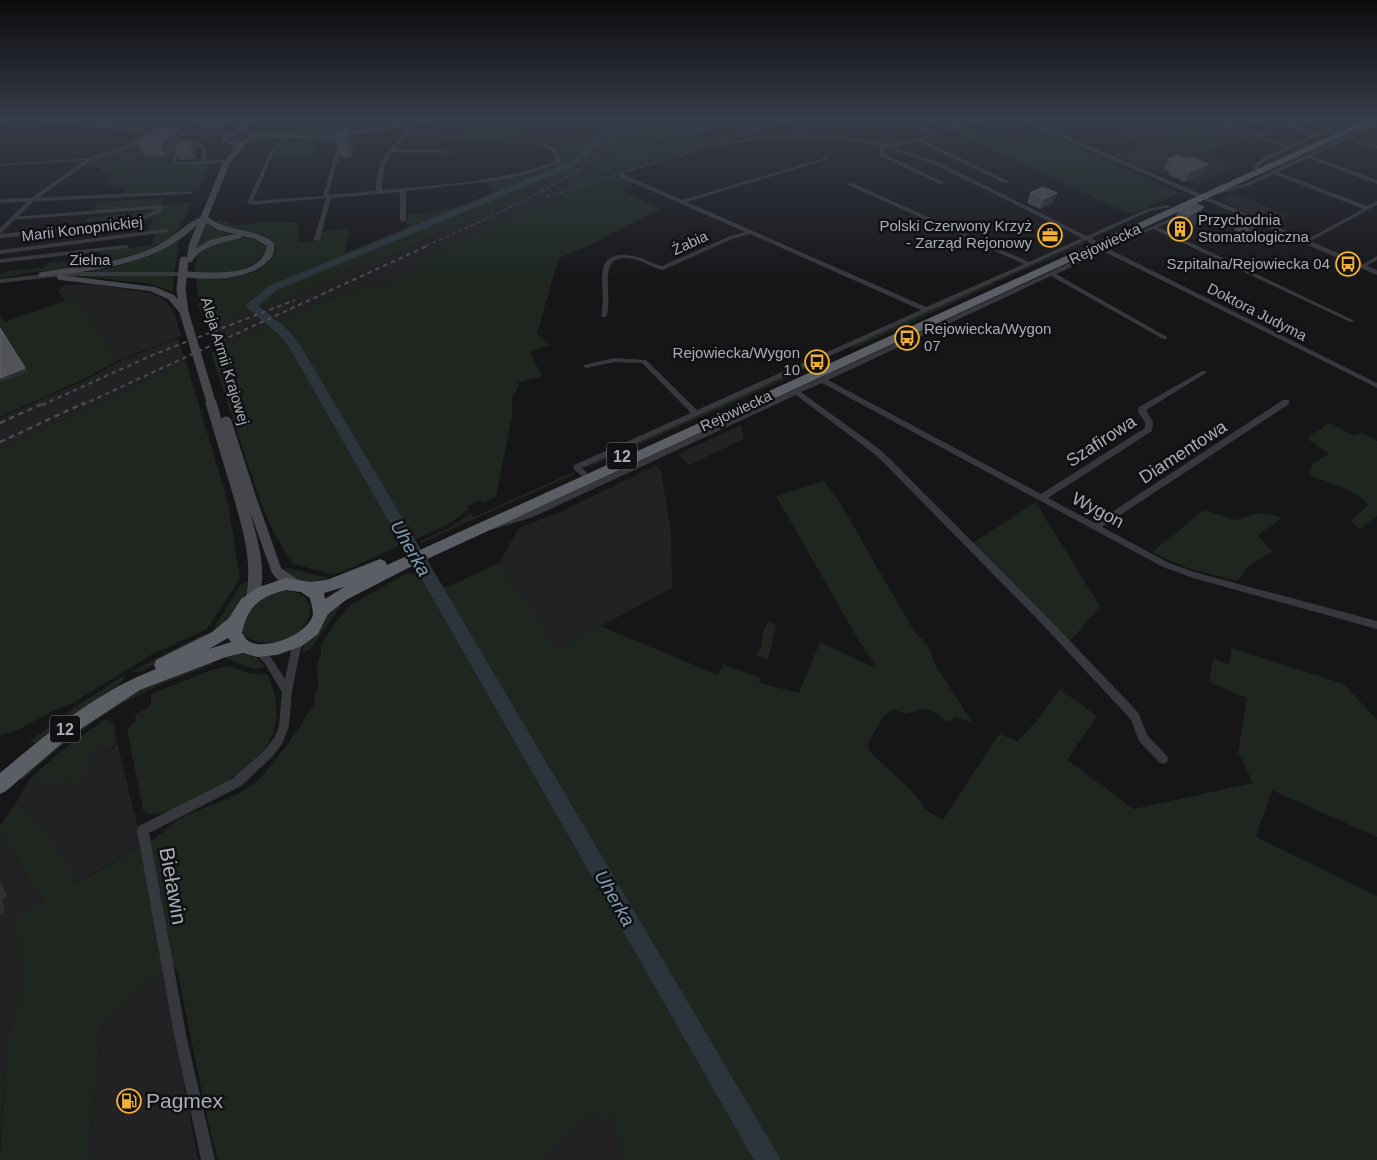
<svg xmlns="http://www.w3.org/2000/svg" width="1377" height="1160" font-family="Arial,sans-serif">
  <rect width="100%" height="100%" fill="#161618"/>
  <path fill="#222225" d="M629,119H649L625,144L609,158L585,174L551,193L664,157L681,149L780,119H801L567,191L430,254L417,268L381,285L355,289L323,301L216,351L207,327L335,280L350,268L375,257L380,260L502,205L579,165Z
    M1124,119H1212L1253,136L1228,145L1190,129L1172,136L1207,151L1204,153L1238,166L1197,185L1144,168L1113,155L1142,145L1105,129Z
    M148,137L188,140L157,166L119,167L125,158H114L99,167H83L102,156L133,148Z
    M1235,193L1289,216L1272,224L1220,200Z
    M94,284L151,293L164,299L174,312L181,336L119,360L76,297L65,301L58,290L66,285Z
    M178,338L186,362L0,449V418L86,380L122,360Z
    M741,425L744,439L689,465L678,454Z
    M656,465L661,471L671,531L672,588L559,648L499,563L519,528L565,510Z
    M107,741L108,751L113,749L117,742L142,845L75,884L46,833L16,803L29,780L81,781L85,772L86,762L89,754Z
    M0,830L42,903L14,920L24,987L7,1035L0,1148Z
    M163,970L198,1160H88L103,1023Z
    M612,1116L622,1160H542L572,1131L590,1117Z"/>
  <path fill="#1e261f" d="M270,119H409L411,122C363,130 322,135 274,133H272L273,131H267L262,128Z
    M458,119H474L513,126L526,119H558L547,129L530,128L522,138L463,135V130L454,129L450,121Z
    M615,119H629L579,165L502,205L380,260L375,257L350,268L335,280L207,327L199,307L196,277C221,277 260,281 274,254C278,248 275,242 269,238C262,233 251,234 243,232C233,230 223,226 214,222L221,220L235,225L275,221L298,223V243L319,240L322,231L350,229L345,253L406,228L407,215C437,211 464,206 493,194L488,181L533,173L558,163H567L562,161L561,154L556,149L592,141Z
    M649,119H687L683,124L706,142L546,195C558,187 572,182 584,175C609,160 629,141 649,119Z
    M985,119H1001L974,126L962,131H968L987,140L1001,138L1013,143L1026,138L1040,145L1049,142L1031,136L1033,135L1029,133L1033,132L1037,136L1054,141L1037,132L1040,129L1180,193L1129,214L950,130Z
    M1377,120V122L1262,175L1271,169Z
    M1190,129L1228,145L1209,152L1171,136Z
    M190,140H196L174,158L162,164H173V165L210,163L199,190L120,195L127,186L105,185L109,180L99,167L114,158H126L120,167L157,166Z
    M318,140L314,154L272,156L285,141Z
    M615,176L635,183L621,190L660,209L586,247L559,258L537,333L550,345L530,352L542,377L518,382L519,386L512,398V417L496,497L483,503L481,500L467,506L469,509L447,525L339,573L329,574L292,563L274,533L259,498L211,353L323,301L355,289L381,285L417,268L430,254L567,191Z
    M164,198L161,205L192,202C189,208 187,215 184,220C162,258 106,259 69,267L90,266L142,254L88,267L39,272L54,269L0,278V274L7,271L43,268L48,263L96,259L101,251L151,245L157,231L147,232L153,219L138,221L151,216L162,207L160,205L93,211L98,202Z
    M153,207H157V211L134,220L83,227L88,218L151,211Z
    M205,223L216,230L234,235L207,242L195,248Z
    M240,238L254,239L266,246V253C246,276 222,272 194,273L197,255L208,246Z
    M178,241L179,249L174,272H87C120,267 150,258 178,241Z
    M1085,241H1086L1083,244L997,282L995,281Z
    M74,275L174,276L173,292L151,284Z
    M992,282L995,284L854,348L851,346Z
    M76,297L119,360L84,379L0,417V314L4,322Z
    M186,362L228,503L240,579L207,629L151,655L71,704L56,709L18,730L0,735V449Z
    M809,365L797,374L591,466L585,467Z
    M1330,423L1353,436L1363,433L1377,441V516L1360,529L1351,521L1368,505C1360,491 1324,481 1309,475L1313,464L1329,454L1308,439L1309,436Z
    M573,472L575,473L566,478L421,543L420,541L449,528L471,513L474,517Z
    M824,481L842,506L882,576L914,631L929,647L934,663L972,722L954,717L953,720L948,722L933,711L924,709L906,714L894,709C881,714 875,733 868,744V748L871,753L911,790L926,810L943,820L999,734L1018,741L1039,718L1060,689L1097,716L1067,760L1134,809L1253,783L1238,752L1247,698L1209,682L1213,658L1230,665L1231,648L1344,684L1377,720V837L1272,790L1256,837L1377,896V1160H622L612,1116L590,1117L572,1131L542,1160H218L208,1122L178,974L174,966L163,970L103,1023L88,1160H0L7,1035L24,987L14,920L42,902L0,830V825L16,803L46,832L76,884L158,836L178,819L240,793L258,781L288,744L315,703L314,695L318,690V683L317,665L321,654V645L337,620L352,604L407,573L430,575L445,588L499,563L559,648L600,626L718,675L723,664L760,678L759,683L799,693L820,642L875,668V664L859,641L776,496Z
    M1037,501C1045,521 1058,537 1069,556C1079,573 1089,590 1100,606L1069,643L971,544Z
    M1204,510L1236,520C1258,513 1259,510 1282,518L1258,535L1272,551L1246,568L1238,581L1187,568L1152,552Z
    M288,568L328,578L329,579C311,586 296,583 282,570Z
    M248,581L244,599L216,633L215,626L241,585Z
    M293,591L305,597L310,607C311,652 226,653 245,618C248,614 250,609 253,605C264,595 278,590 293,591Z
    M339,601L340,607L311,648L301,654C308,633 324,616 339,601Z
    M768,621L776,625L768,660L755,655L761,648L763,632Z
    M204,634L206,639L139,672L132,671Z
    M237,652L257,658L265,667L254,669L224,658Z
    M211,660L213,664C192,673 170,680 149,690C101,713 60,744 22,781L21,777L59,742L129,696Z
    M228,666L248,673L268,675C296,742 251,770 197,796C181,804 165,816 147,814L143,810L127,729L136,721L135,714L148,708L151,704V694L214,669Z
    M123,676L124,678L120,684L83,708L38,742H29L75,707Z
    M104,720H108L109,723L113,721L117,742L109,751L106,742C85,755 89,756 84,778L80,781L29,780L57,754Z"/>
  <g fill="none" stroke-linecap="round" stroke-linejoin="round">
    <path fill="#2c353c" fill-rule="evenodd" d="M613,119H622L577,165L277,290L258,306L285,327L299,343L781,1160H754L288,345L277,333L245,306L269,286L571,161Z"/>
    <path fill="#37383d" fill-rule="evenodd" d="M161,119H166L153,133H149V131Z
      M716,119H720L718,127L652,139L650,138L714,125Z
      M927,119H934L950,127L975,119H983L950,130Z
      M1213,119H1220L1257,134L1270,129L1247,119H1254L1274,128L1281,125L1267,119H1275L1293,126L1307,119H1314L1297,128L1315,134L1347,119H1354L1265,161L1256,170L1253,168C1259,157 1274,153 1284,148ZM1285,126L1311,136L1288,146L1262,136Z
      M911,122L935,135L921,139L1010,182L1005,183L916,141L892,147L938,162L1087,236L1147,209L1168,205L1171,207L1150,211L1091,238L1105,247L1183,213H1187V215L1158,227L1355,321L1350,322L1153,229L1109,249L1377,383V388L1105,252L1056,274L1167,337V339H1163L1051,276L828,380L1041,494L1145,428V422L1138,412L1139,407L1202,371H1206V373L1146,410L1153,422L1152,431L1048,498L1095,523L1283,400H1289V404L1102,527L1169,563L1194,572L1377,621V629L1193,578L1163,567L822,383L801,392L878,448L889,458L1048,618L1133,707L1139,714L1147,735L1167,756L1168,759L1167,762L1163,764L1159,762L1139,741L1131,720L1125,713L1042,624L883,462L872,452L796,395L533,517L491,530L487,527L488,525L527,513L1100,249L1086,240L582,468L588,474L584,477C580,475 575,471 573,467L574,465L691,413L642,363L614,362L586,368L583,366L584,365L614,358L646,360L697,410L921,310L750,234L732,239L663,270C652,268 644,261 633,259C593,251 615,297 606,317H602C601,312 603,305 603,298C602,274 597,250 633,256C643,257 652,264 662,266L728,237L745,232L618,176V174H622L682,200L828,157V159L687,202L926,307L1024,264L848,185V183H852L1029,262L1082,238L934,164L887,148L884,150V154L945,183L940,184L880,156V149L883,147C870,143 857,141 844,140C802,135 762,138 720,145L718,144L754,137L795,134L825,135L873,141L887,145L929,135L909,124V123Z
      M1377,123V126L1352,138L1377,146V149L1348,139L1312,156L1377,180V184L1308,158L1278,172L1367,206L1377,201V205L1307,243L1302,242L1363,209L1274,174L1248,186L1218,194L1215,192L1244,184Z
      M403,125H405L409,133L529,139L553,147L558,154L561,162L532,173L500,180L406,191V220L403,222L400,220V192L331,198L320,239L317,241L314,239L326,198L250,205L247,203L269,154L283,137L285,138L273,154L253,201L323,196L339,140L341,139L343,140L328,195L376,191C377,161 384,154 405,134L401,126ZM408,135L528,141L549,149L554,154L556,161C501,182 440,185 382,190L384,166L393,152L449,153L451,152L449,151L395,149Z
      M203,136L205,137L199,142L206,149V161L222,160H224V162L203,164L172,165L175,153ZM195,144L202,149L201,161L177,162L179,155Z
      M92,158V159L90,160L0,166V164Z
      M192,191L193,192L190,194L0,203V199Z
      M160,205L163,207L161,212C138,223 114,226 89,229C59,232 30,236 0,238V234L125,221L149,214L157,209L11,220V218L13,217Z
      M166,229L168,230V232L0,254V250Z
      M126,245L128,246V248L0,263V259Z
      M1377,256V260L1365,267L1360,266Z
      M302,634L305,635L307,638L301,647L292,691L289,726L282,744L272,757L241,786L149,833L187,1039L215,1160H201L175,1039L137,830L139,826L233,778L264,751L274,738L279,726L282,692L264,662L253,651L255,648L258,647L270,656L285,679L292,646L299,635Z"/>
    <path fill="#37383d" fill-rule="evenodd" d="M0,119H8L0,123Z
      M16,119H44L184,132H232L235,134L232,136H184L153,133L130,148L92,160L35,200L0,234V228L31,198L88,158L126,146L146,132Z
      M1018,119H1027L1377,270V275Z
      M63,272H181L185,274L181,276H63L0,283V279Z"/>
    <path fill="#45474d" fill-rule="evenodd" d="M249,119H257L244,130L254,133L330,135L426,119H444L330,139L257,137L246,144L230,163L208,217C228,233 255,227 274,243C275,249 274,253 271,258C253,281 205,281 178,276V272L181,271C205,272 262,280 267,246L255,239L242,236L241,238C225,242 199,246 192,262H186L189,244L197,225C160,261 110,268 61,275L155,287L174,295L187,310V314H181L168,299L150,291L60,280L57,279V275L39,277V273L42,272C81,266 119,263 155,247C166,242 194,218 200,218L223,163L237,146L222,142L223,136L235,130ZM239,134H247L250,136L240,141L228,140L229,137ZM206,223L218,230L235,234L210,240L196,248Z
      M252,498L258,502L281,568C287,574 298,577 301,584L299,588C289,591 278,581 272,573L249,509C257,537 270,576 256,604L251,605L246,604L245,600C253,568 245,537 236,506L242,502L247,505L248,499Z"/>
    <path fill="#5b5e65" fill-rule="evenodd" d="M1367,119L1377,120L412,566L346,600L328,614L318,634L302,646L277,655L257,657L243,653L226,657L140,690L73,734L6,791L0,794V773C48,733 96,692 156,669L154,665L156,660L212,632L229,618L241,599L259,587L286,578L310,582L327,580L380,559L385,561L387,565ZM344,587L325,599L324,593ZM286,590L301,592L310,598C311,603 313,609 313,614C310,634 262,653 247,640C245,638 244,635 242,633C248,606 259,597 286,590ZM228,638L231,642L209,649Z"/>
    <path stroke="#4a4c52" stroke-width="1" stroke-dasharray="4 3" stroke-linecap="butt" d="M546,197L796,119
      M426,246C502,211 580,181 639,119"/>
    <path stroke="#4a4c52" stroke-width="2" stroke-dasharray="4.5 4" stroke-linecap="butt" d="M42,405L155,354L295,300
      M82,405L429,245"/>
    <path stroke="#4a4c52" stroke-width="2.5" stroke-dasharray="5.5 4.5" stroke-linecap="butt" d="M0,423L44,403
      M0,442L84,403"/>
    <path stroke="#45474d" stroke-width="9" d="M184,261L181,289L184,312L212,405"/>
    <path stroke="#45474d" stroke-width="11" d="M211,403L242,506
      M226,422L252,502"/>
  </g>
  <path fill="#47494d" d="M196,119H232L221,128L200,127Z
    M339,131L354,148L351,157L341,158L335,138Z
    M185,142L196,151L195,159L180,160L175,150L166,157L144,155L137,143Z
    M1168,159H1187L1208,164L1203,174L1185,182L1168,174L1170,171L1164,169Z
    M1030,193L1053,203L1040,209L1027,203Z
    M1194,203L1193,228L1179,235L1169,230L1179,210Z
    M1240,220H1260L1253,230L1245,235L1234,230Z"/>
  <path fill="#2f3033" d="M217,119H232L221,128Z
    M179,129L186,142L166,157L160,144Z
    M348,129L354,148L351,157L345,138Z
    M192,141L196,151L195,159L190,150Z
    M1208,164L1203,174L1185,182L1190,172Z
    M1057,193L1053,203L1040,209L1044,199Z
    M1204,207L1193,228L1179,235L1190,215Z
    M1260,220L1253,230L1245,235L1251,225Z
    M0,327L28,372L0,382Z
    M0,880L7,897L2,900L5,911L0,915Z"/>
  <path fill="#525359" stroke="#5f6168" d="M158,128L179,129L160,144L137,143Z
    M348,129L345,138H335L339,131Z
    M192,141L190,150H175L176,147L183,142Z
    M1178,155L1187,159L1191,157L1208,164L1190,172L1173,165L1177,163L1168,159Z
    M1043,187L1057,193L1044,199L1030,193Z
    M1194,203L1204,207L1190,215L1179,210Z
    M1249,216L1260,220L1251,225L1240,220Z
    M0,328L25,368L0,378Z"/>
  <linearGradient id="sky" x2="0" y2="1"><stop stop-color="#0c0c0d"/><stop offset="0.42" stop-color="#363c48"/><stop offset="1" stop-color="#363c48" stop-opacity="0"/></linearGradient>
  <rect width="1377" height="282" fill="url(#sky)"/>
  <defs>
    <g id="building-ring" transform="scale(1.25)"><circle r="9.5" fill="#111113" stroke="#f2b134" stroke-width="1.5"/><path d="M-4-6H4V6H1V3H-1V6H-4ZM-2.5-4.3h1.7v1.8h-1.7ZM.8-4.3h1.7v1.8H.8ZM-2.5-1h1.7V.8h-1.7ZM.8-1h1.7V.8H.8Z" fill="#f2b134"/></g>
    <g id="office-ring" transform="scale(1.25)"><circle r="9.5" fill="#111113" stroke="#f2b134" stroke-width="1.5"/><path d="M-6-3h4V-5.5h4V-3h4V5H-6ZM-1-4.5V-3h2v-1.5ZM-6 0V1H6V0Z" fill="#f2b134"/></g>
    <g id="bus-ring" transform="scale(1.25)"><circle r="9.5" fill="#111113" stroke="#f2b134" stroke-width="1.5"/><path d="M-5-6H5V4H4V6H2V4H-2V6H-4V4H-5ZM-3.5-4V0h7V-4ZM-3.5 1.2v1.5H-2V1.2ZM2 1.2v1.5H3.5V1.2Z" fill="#f2b134"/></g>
    <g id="fuel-ring" transform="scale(1.25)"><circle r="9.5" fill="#111113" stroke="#f2b134" stroke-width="1.5"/><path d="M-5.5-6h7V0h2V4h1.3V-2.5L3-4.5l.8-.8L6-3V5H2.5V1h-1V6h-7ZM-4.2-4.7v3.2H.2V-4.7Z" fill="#f2b134"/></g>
  </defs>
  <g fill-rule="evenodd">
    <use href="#building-ring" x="1180" y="229"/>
    <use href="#office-ring" x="1050" y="235"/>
    <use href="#bus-ring" x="1348" y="264"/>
    <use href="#bus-ring" x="907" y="338"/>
    <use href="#bus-ring" x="817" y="362"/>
    <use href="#fuel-ring" x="129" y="1101"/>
  </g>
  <g text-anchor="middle" stroke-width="5" stroke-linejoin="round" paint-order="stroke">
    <g font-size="15" fill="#a8adb8" stroke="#111113" text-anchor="end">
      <text x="1198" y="225" text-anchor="start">Przychodnia<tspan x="1198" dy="17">Stomatologiczna</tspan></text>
      <text x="1032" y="231">Polski Czerwony Krzyż<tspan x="1032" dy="17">- Zarząd Rejonowy</tspan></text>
      <text x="1330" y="269">Szpitalna/Rejowiecka 04</text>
      <text x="924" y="334" text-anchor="start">Rejowiecka/Wygon<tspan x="924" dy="17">07</tspan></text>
      <text x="800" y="358">Rejowiecka/Wygon<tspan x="800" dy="17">10</tspan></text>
    </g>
    <g font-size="15" fill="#a8adb8" stroke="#111113">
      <text transform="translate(82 229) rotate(-7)" y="5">Marii Konopnickiej</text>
      <text transform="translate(690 243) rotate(-25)" y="5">Żabia</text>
      <text transform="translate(1105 244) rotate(-25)" y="5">Rejowiecka</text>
      <text x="90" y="265">Zielna</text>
      <text transform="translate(1257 312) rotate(27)" y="5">Doktora Judyma</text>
      <text transform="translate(225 361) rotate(73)" y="5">Aleja Armii Krajowej</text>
      <text transform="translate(736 411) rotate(-25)" y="5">Rejowiecka</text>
    </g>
    <g fill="#111113" stroke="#7b7e86" stroke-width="1">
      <rect x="607" y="442.5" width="30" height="27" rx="4"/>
      <rect x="50" y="715.5" width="30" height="27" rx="4"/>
    </g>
    <g font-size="16" font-weight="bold" fill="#a8adb8">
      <text x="622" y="462">12</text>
      <text x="65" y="735">12</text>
    </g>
    <g font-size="18" fill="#a8adb8" stroke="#111113">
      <text transform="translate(1101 441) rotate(-33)" y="6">Szafirowa</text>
      <text transform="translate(1183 452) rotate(-33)" y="6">Diamentowa</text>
      <text transform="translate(1098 510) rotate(28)" y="6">Wygon</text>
    </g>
    <g font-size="19" font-style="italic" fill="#7f9bb3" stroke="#111113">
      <text transform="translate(411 548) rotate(60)" y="7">Uherka</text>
      <text transform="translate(615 898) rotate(60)" y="7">Uherka</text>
    </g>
    <g font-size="21" fill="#a8adb8" stroke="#111113">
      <text transform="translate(173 886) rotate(80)" y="7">Bieławin</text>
    </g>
    <g font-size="21" fill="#a8adb8" stroke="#111113" text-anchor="start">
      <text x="146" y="1108">Pagmex</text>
    </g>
  </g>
</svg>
